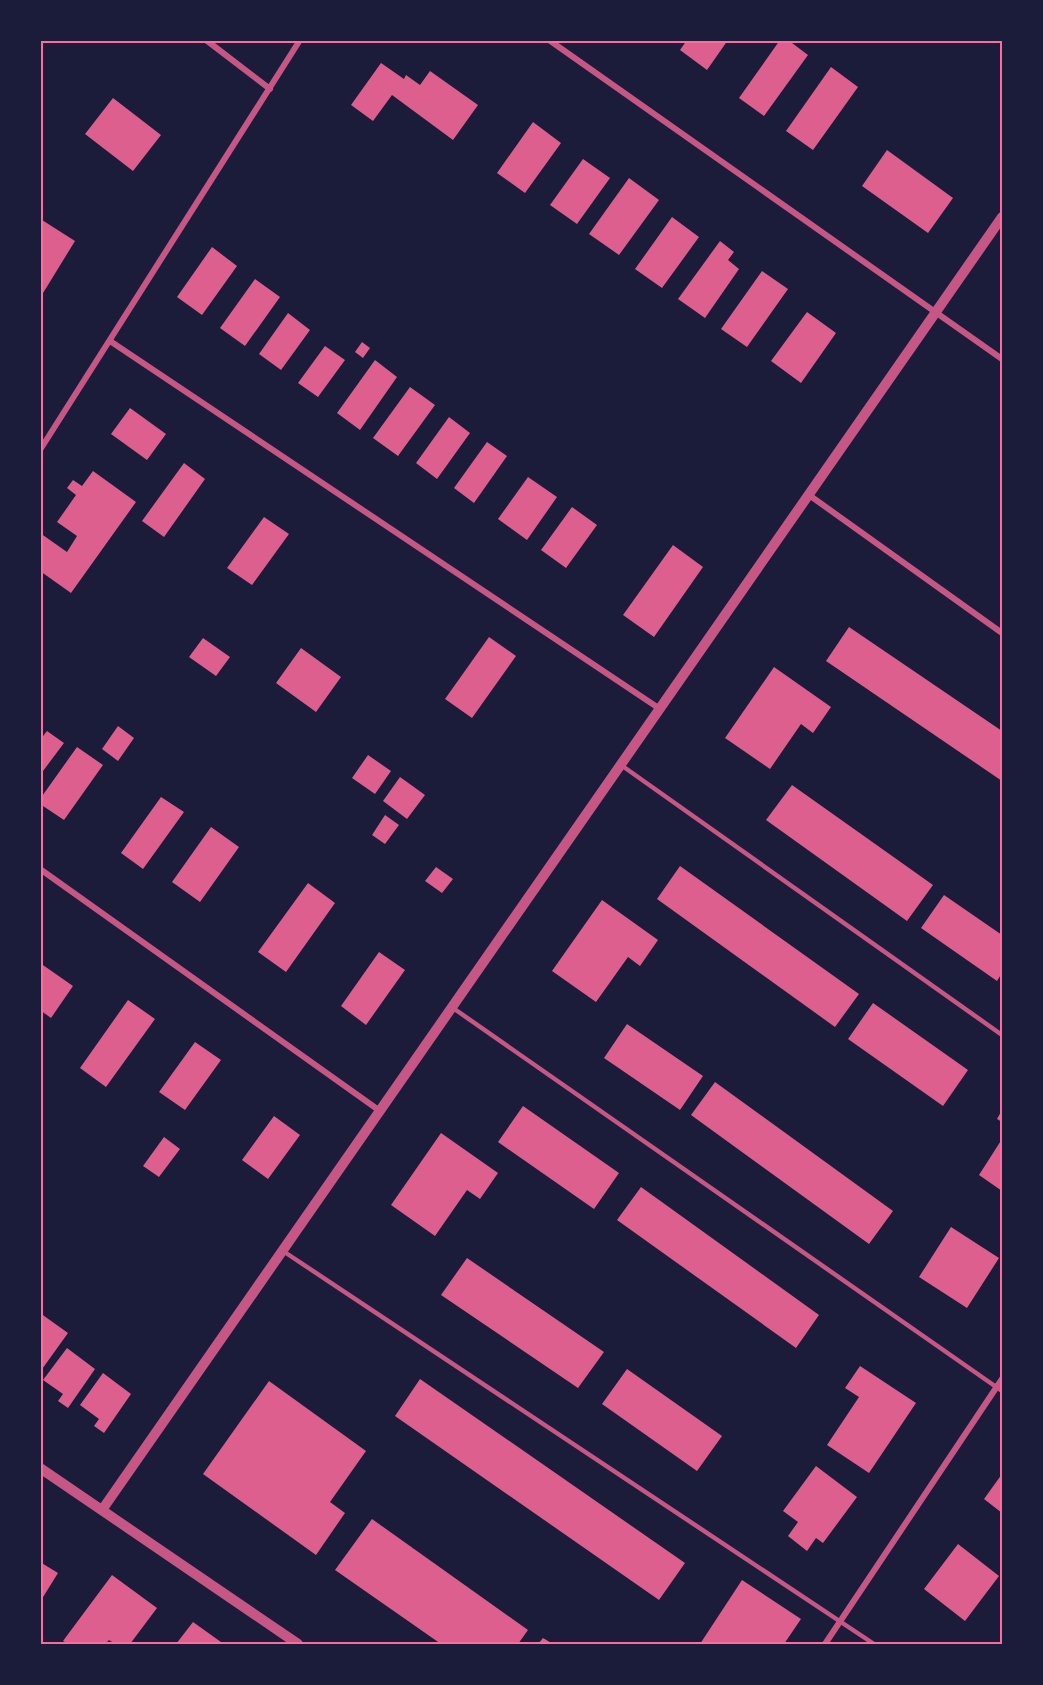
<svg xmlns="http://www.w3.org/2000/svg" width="1043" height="1685" font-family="Inter,sans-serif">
  <rect width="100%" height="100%" fill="#1b1b3a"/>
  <path fill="#dd5f8e" d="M687,40H728L707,70L680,50Z
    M780,40H788L808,55L764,116L739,98Z
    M381,63L404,79L406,75L420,85L430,71L478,105L453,140L392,95L373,121L351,105Z
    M831,67L858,87L813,150L786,131Z
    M113,98L161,135L133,171L85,134Z
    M533,122L561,143L525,193L497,173Z
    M887,150L953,198L928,233L862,186Z
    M583,159L610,178L577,224L550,205Z
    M629,178L659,200L619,255L589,234Z
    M672,217L699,237L662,288L635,269Z
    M42,220L75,241L40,298V222Z
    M720,241L734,252L728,260L739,269L705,318L678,299Z
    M212,247L237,266L202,315L177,297Z
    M762,271L788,289L747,347L721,329Z
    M255,279L280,297L245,346L220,328Z
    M807,312L836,333L801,383L771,361Z
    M288,313L310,330L281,370L259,354Z
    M362,342L370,348L363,358L355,352Z
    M325,346L345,360L318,397L298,383Z
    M375,360L397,377L360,430L337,413Z
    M410,387L435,405L398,456L373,438Z
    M130,408L166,434L147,460L111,434Z
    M449,417L470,433L437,479L416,463Z
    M487,442L507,456L474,503L454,488Z
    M184,463L205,479L164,537L142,521Z
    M93,471L136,502L71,593L40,571V533L67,552L77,536L57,522L76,495L67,488L73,480L82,486Z
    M528,477L557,497L527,540L498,519Z
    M572,507L597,525L566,568L541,550Z
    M264,517L289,534L252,585L227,568Z
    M673,545L703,567L654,637L623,615Z
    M849,627L1002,731V781L826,661Z
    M489,637L516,656L472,718L445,699Z
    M203,638L230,657L216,676L189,657Z
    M301,648L341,677L316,712L276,683Z
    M774,667L831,707L813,733L801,724L770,769L725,738Z
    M118,726L134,738L118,761L102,749Z
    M47,731L64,743L40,775V740Z
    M77,747L103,765L64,820L40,804V799Z
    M368,755L391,771L375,794L352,778Z
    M400,777L425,795L407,819L383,801Z
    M792,785L933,885L907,921L766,820Z
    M161,797L184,812L143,869L121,853Z
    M385,815L399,825L385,844L372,835Z
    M211,827L239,847L200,902L172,882Z
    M680,866L859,994L835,1027L657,899Z
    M436,867L453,879L442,893L425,881Z
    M308,883L335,903L286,972L258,952Z
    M944,895L1002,935V973L997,981L921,928Z
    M602,900L658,940L640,966L628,957L596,1002L552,971Z
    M379,952L405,970L366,1025L341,1006Z
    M40,963L73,986L51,1018L40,1010Z
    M128,1000L155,1019L106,1087L80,1068Z
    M873,1003L968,1070L943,1106L848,1039Z
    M627,1024L703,1076L680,1110L604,1058Z
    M195,1042L221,1060L185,1110L159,1092Z
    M715,1082L893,1211L869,1244L691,1115Z
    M523,1106L619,1173L594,1209L498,1142Z
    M1002,1110V1122L997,1119Z
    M274,1116L300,1135L268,1179L242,1160Z
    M441,1133L498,1173L480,1199L467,1190L435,1236L391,1205Z
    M164,1137L180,1149L159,1177L143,1166Z
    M1002,1139V1191L979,1175Z
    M641,1187L819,1315L796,1348L617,1220Z
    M951,1227L999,1258L967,1308L919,1277Z
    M467,1258L604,1352L578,1388L441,1295Z
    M40,1313L68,1333L40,1372Z
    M67,1348L95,1369L68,1408L58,1401L63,1394L43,1380Z
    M860,1366L916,1403L869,1473L827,1445L859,1397L845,1388Z
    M627,1369L722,1436L697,1471L602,1404Z
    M103,1373L131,1394L104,1433L94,1426L99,1419L80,1405Z
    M420,1379L685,1563L659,1600L395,1416Z
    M269,1381L366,1451L330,1502L345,1513L316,1555L203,1474Z
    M816,1466L857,1497L823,1543L816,1538L807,1551L788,1536L798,1522L783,1511Z
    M1002,1474V1513L984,1499Z
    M372,1519L528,1630L518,1644H441L335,1570Z
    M958,1544L999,1576L965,1621L924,1589Z
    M40,1562L58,1573L40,1602Z
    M112,1575L157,1608L130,1644H115L109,1640L105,1644H69L63,1641Z
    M742,1580L801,1619L784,1644H700Z
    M193,1622L221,1642L219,1644H176Z
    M543,1638L553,1644H538Z"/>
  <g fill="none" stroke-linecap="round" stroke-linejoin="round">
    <path stroke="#c65784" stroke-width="4.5" d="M621,765L1002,1035
      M453,1008L1002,1391
      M283,1251L874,1644"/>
    <path stroke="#c65784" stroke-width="6" d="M206,40L270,89
      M549,40L1002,359
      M110,341L660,709
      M40,450L300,40
      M809,495L1002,633
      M40,869L380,1111
      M825,1644L1002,1379"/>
    <path stroke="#c65784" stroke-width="10" d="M40,1468L298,1644
      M102,1510L1002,217"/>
  </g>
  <rect width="1043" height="1685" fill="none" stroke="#1b1b3a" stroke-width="84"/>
  <rect x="42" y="42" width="959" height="1601" fill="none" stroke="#ff6b9d" stroke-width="2"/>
</svg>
